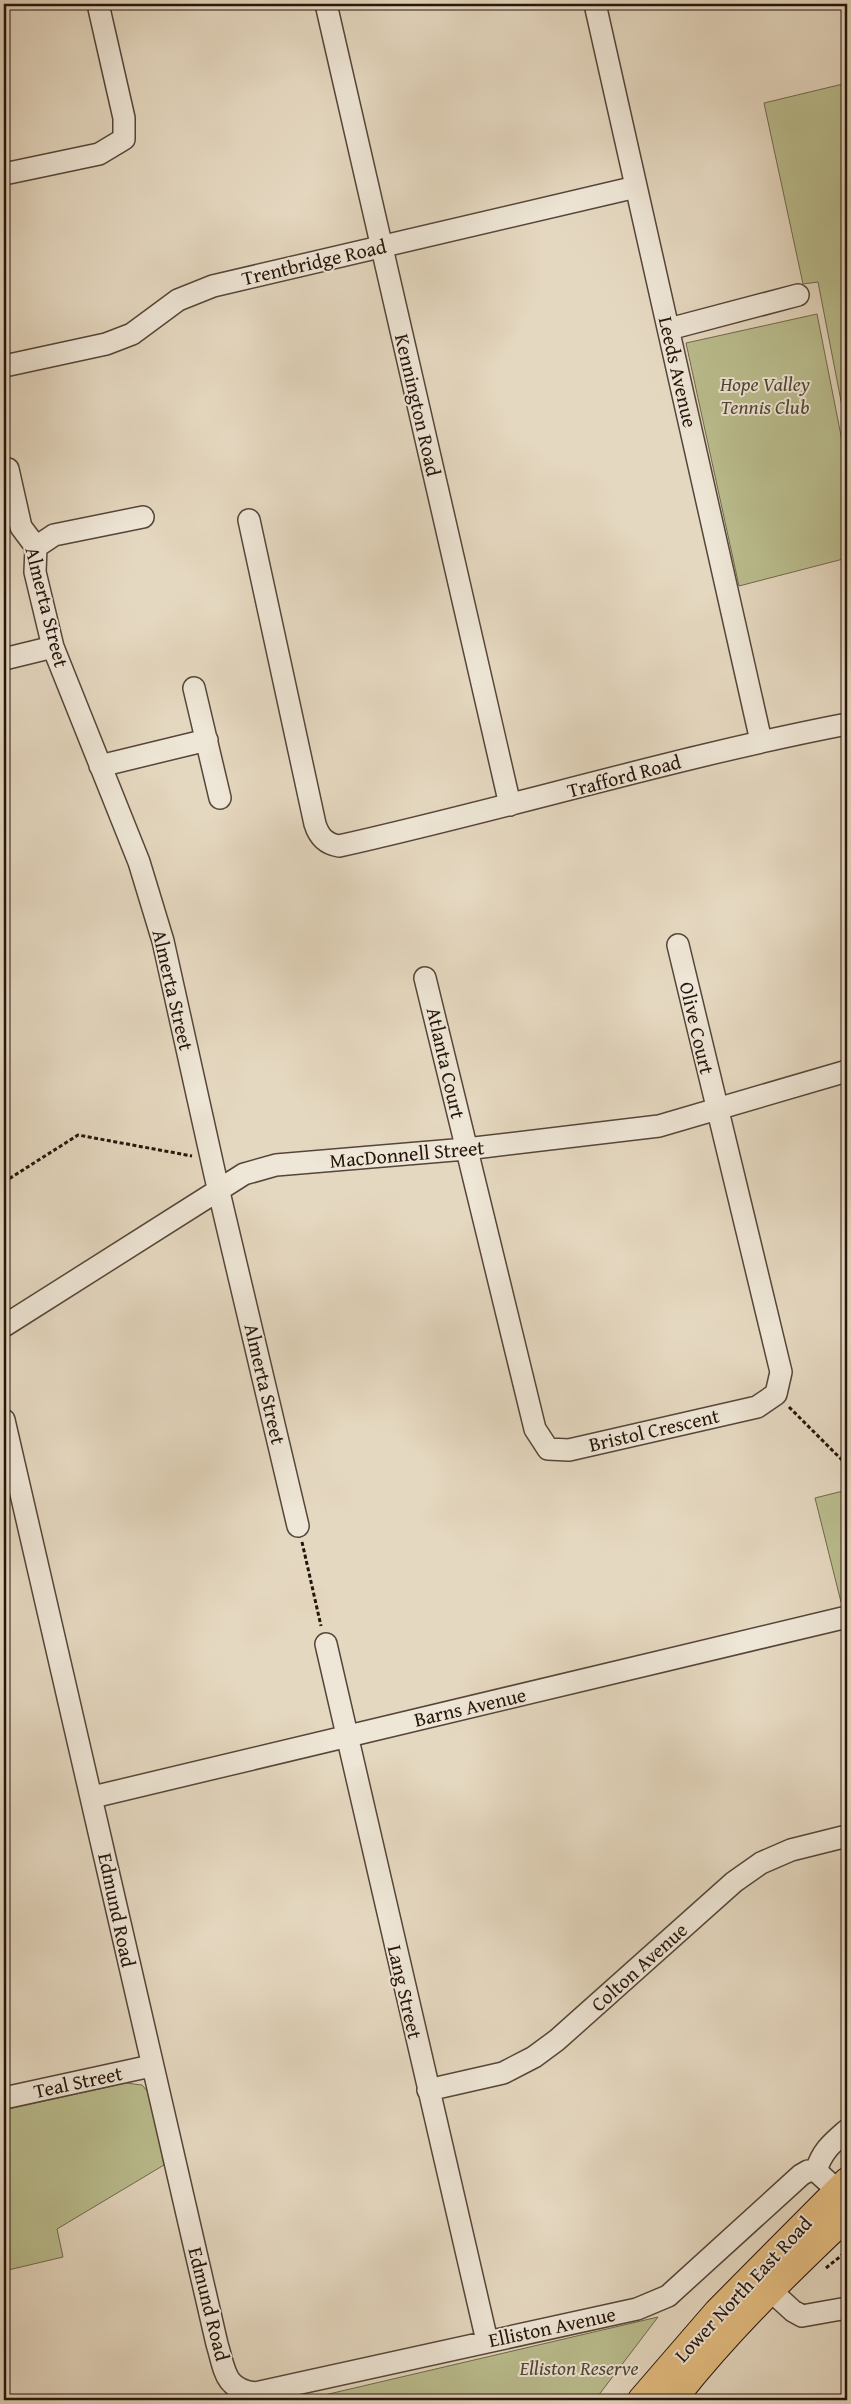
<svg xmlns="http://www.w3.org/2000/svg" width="851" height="2404" font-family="'Gentium Book Plus',serif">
  <rect width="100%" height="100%" fill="#e5d8c0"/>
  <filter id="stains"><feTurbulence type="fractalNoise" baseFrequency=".004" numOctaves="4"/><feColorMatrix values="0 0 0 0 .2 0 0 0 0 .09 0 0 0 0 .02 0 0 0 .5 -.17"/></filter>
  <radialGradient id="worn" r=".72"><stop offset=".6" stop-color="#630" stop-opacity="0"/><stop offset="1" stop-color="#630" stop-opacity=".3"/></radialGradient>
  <path fill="#babd8e" stroke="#70694d" d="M847,83V432L818,282L803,284L764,103Z
    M817,314L847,466V558L739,586L686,343Z
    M847,1490V1601L841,1602L815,1498Z
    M126,2083L142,2085L149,2093L164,2165L57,2229L63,2257L4,2271V2110Z
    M658,2317L595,2400H303Z"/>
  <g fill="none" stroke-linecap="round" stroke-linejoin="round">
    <g stroke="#564639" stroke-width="24">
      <path id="minor" d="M326,4L510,805
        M595,4L761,741
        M4,174L99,154L124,139V118L98,4
        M669,329L798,295
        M4,365H9L106,344L132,334L178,300L213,286L636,187
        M8,469L21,527L36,547L35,572L53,647L139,862L163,941L215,1175L298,1526
        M249,520L315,824C319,837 326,844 339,846C509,808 676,757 847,724
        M36,547L54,535L143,517
        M4,659L53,647
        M194,688L220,798
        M100,766L207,740
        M425,978L535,1429L548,1449L569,1450L757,1407L776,1394L781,1372L678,945
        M4,1326L244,1174L276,1165L466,1149L659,1126L847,1071
        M4,1420C76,1728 145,2036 217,2344C225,2370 224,2389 255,2393L637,2309L668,2296L801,2175L808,2171H816L847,2199
        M326,1644L487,2341
        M93,1797L847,1617
        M428,2090L503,2073L534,2057L557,2040L734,1882L761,1863L791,1850L847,1836
        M4,2098L151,2066
        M816,2171C822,2151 832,2143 847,2130
        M759,2280L793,2311L802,2316L847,2308"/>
    </g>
    <g stroke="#26150c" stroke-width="30">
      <path id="major" d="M642,2400L718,2312L847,2182
        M672,2400C724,2333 785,2274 847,2215"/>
    </g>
    <path stroke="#26150c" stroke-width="3" stroke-dasharray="4 2.5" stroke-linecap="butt" d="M4,1182L78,1135L192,1156
      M789,1407L847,1465
      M302,1542L321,1626
      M826,2268L847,2251"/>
    <use href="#minor" stroke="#eee6d6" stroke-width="21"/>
    <use href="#major" stroke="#e2bc80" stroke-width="28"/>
  </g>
  <g text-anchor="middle" stroke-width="4" stroke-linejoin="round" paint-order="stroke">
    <g font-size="20" fill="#26150c" stroke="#eee6d6">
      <text transform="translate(314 262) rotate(-13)" y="7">Trentbridge Road</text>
      <text transform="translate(678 372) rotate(77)" y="7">Leeds Avenue</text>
      <text transform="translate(418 405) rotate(77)" y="7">Kennington Road</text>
      <text transform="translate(47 607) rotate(76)" y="7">Almerta Street</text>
      <text transform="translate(624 776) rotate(-15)" y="7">Trafford Road</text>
      <text transform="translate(173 990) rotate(77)" y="7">Almerta Street</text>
      <text transform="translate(697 1028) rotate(77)" y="7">Olive Court</text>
      <text transform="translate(446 1063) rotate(77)" y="7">Atlanta Court</text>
      <text transform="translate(407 1154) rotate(-5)" y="7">MacDonnell Street</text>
      <text transform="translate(265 1384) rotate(77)" y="7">Almerta Street</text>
      <text transform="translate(654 1430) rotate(-13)" y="7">Bristol Crescent</text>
      <text transform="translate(470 1707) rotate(-13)" y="7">Barns Avenue</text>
      <text transform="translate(117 1910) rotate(78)" y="7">Edmund Road</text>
      <text transform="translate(639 1967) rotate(-42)" y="7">Colton Avenue</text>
      <text transform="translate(405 1992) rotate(77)" y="7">Lang Street</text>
      <text transform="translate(78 2082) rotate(-12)" y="7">Teal Street</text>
      <text transform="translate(743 2289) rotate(-47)" y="7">Lower North East Road</text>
      <text transform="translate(209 2304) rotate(76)" y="7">Edmund Road</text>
      <text transform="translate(552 2327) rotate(-12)" y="7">Elliston Avenue</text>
    </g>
    <g font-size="20" font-style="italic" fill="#524733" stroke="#eee6d6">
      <text x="765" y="391">Hope Valley<tspan x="765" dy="23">Tennis Club</tspan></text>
      <text x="579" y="2375">Elliston Reserve</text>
    </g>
  </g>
  <rect width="851" height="2404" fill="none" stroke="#e5d8c0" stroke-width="20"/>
  <rect x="5" y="5" width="841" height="2394" fill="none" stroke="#26150c" stroke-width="2.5"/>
  <rect x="10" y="10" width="831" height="2384" fill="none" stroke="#26150c"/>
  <rect width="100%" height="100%" filter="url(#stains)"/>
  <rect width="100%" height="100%" fill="url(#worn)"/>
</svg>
